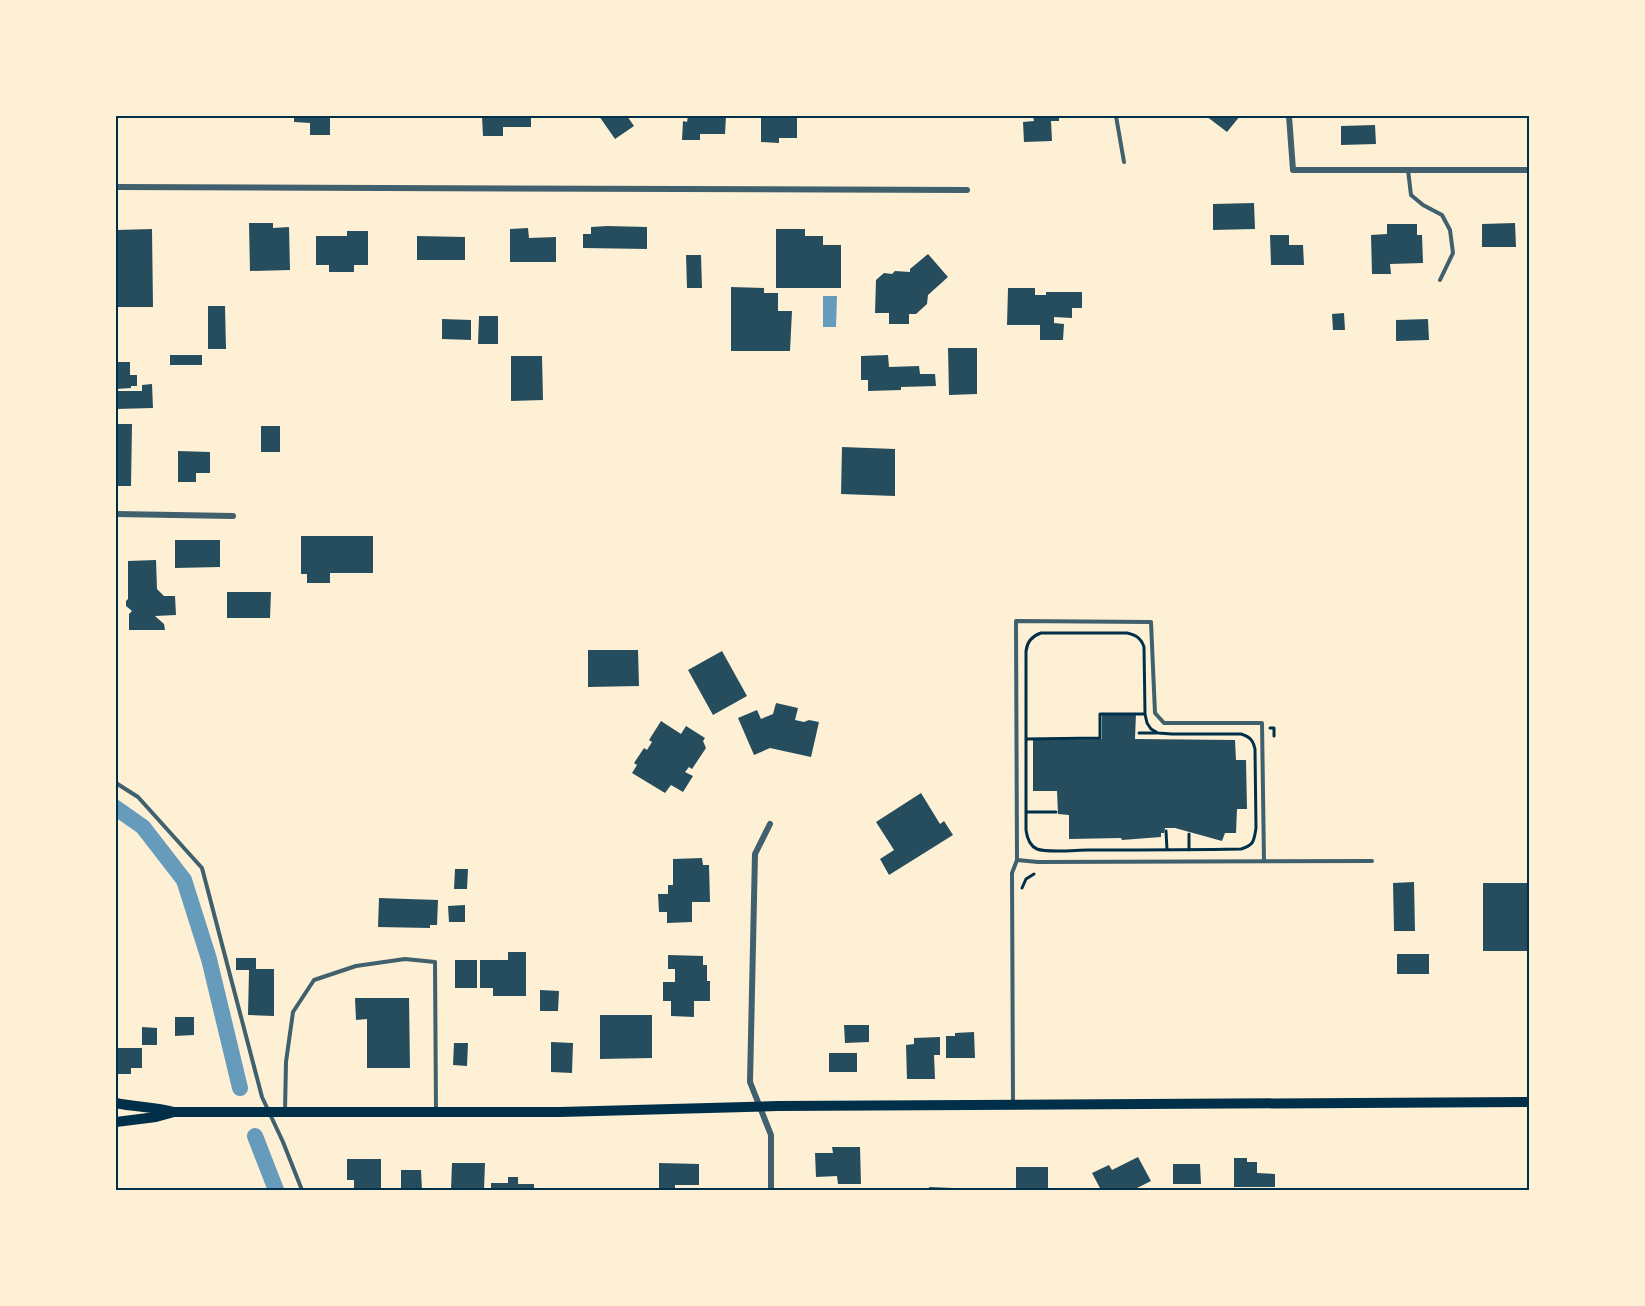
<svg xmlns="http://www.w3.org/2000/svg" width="1645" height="1306" font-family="'Alegreya Sans',sans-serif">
  <rect width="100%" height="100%" fill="#fdf0d5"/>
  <path fill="#669bbc" d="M823,296H837L836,327H823Z"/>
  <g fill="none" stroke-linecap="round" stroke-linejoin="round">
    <path stroke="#669bbc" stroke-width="16" d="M116,808L143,827L184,880L209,959L240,1088
      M255,1136L276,1190"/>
  </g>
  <path fill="#264d5e" d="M294,116H330V135H310V123L294,122Z
    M482,116H531V127H503V136H483Z
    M599,116H627L634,126L615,139Z
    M688,116H726L725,134H700V140H682L683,121L687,122Z
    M761,116H797V138H779V143L761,142Z
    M1033,116H1059V121H1051L1052,141L1024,142L1023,122L1034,121Z
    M1206,116H1240L1227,132Z
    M1375,125L1376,144L1341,145V126Z
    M1254,203L1255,229L1213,230V204Z
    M249,223H273V228L289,227L290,270L250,271Z
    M1515,223L1516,247H1482V224Z
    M1387,224H1417V235H1422L1423,263L1390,264L1391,274H1372L1371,235L1387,234Z
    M607,226L647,227V249L583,248V234H591V227Z
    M528,228L529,238L556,237V262H510V229Z
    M152,229L153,307H116V230Z
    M776,229H805V236H823V245H841V288H776Z
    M347,231H368V265H354V272H329V265H316V236H347Z
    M1270,235H1289V245H1303L1304,265H1271Z
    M417,236L465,237V260H417Z
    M928,254L948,277L928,295L927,304L916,314H909V324H889V313H875L876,280L884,273L892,274L895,271L910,272V269Z
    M686,255H701L702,288H687Z
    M731,287L764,288V293H778V311H792L790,351H731Z
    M1008,288H1035V295H1046V292H1082V308H1072V318L1054,317V323L1064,324L1063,340H1040V325H1007Z
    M208,306H225L226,349H208Z
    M1344,313L1345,330H1333L1332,314Z
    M479,316H498V344H478Z
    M442,319L471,320V340L442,339Z
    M1428,319L1429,340L1396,341V320Z
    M948,348H977V394L949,395Z
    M170,355H202V365H170Z
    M888,355L889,367L919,366L920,374H935L936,386L901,387V390L868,391V380H861V356Z
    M511,356H542L543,400L511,401Z
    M116,362H130V375H137V386H131V388L116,389Z
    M152,384L153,408L116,409V391H142V385Z
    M116,424H132L131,486H116Z
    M261,426H280V452H261Z
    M842,447L895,449V496L841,494Z
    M178,451L210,452V473H196V482H178Z
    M301,536H373V573H330V583H307V574H301Z
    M175,540H220V567L175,568Z
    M156,560L157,589L164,596H175L176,615L155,616L164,624L165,630H129V614L132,611L126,606V601L128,599V561Z
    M227,592H271L270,618H227Z
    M588,650H638L639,686L588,687Z
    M722,651L747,696L713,715L688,670Z
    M776,703L798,708L795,720L804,722L809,720L819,722L811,757L770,748L754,755L738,718L757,710L761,719L773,714Z
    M1136,713L1135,739L1235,740L1236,760H1246L1247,809H1237L1236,833H1225L1222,841L1175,828H1165L1164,833H1161V837L1122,840L1121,838L1069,839V815L1058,814L1057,791H1033V740L1102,739V714Z
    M661,721L681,734L686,726L705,738L703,741L706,748L692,769L689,767L685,772L693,776L683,792L671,785L665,793L632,773L637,765L634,763L644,748L647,750L652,742L649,740Z
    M921,793L940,824L944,821L953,835L889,875L880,859L894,850L876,822Z
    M702,858L703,865H709L710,902H692V922L667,923V912H659L658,894H668V885H673V859Z
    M455,869H468L467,889H454Z
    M1414,882L1415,931H1394L1393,883Z
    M1483,883H1530V951H1483Z
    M379,898L438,900L437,925H430V928L378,927Z
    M465,905V922H449L448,906Z
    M508,952H526V996H493V988H480V960H508Z
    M1397,954H1429V974H1397Z
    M668,955L703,956V965H707V981H710V1001H694V1017L671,1016V1001H663V982H675V969H668Z
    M236,958H256V969H274V1016L248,1015L249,970H236Z
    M455,960H477V988H455Z
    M540,990L559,991L558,1011H540Z
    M355,998H409L410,1068H367V1019L356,1020Z
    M600,1015H652V1058L600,1059Z
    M175,1017H194V1035L175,1036Z
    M844,1025H869V1042L845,1043Z
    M142,1027L157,1028V1045H142Z
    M974,1032L975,1058H946V1036H955V1033Z
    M940,1037V1055H934L935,1079H907L906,1045L914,1044V1038Z
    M551,1042L573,1043L572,1073L551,1072Z
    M454,1043H468L467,1066L453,1065Z
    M118,1048H142V1068H131V1074H118Z
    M829,1053H857V1072H829Z
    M832,1147H860L861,1184H838L837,1176L816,1177L815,1153H833Z
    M1138,1157L1151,1181L1133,1190H1101L1092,1173L1109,1165L1112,1170Z
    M1234,1158H1247V1162H1257V1173L1275,1174V1187H1234Z
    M347,1159H381V1190H354V1180H347Z
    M452,1163H485L484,1190H451Z
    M659,1163L699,1164V1185H675V1190H659Z
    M1173,1164H1200L1201,1184H1173Z
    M1016,1167H1048V1189H1016Z
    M401,1170H421L422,1190H401Z
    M508,1177H518V1184H534V1190H491V1183H508Z
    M929,1187L954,1188V1190H929Z"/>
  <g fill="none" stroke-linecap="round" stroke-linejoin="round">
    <path stroke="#003049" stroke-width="3" d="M1041,633H1127C1136,635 1141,638 1144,647L1145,714L1147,723L1151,729L1158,733L1172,734H1241C1250,737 1253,740 1255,749L1256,828C1254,841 1254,845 1241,849C1190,850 1139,850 1088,850C1076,850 1047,853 1037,849C1030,846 1027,838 1026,830V651C1027,642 1032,636 1041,633Z
      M1270,728H1274V736
      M1139,733H1156
      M1026,739L1100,738V714H1145
      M1026,812H1056
      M1166,831L1167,850
      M1189,834V850
      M1022,888L1026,879L1034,874"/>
    <path stroke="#3f606c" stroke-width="4" d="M1116,116L1124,162
      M1408,170L1411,195L1423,205L1442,215L1450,230L1453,253L1440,280
      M116,783L138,797L202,868L262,1097L283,1142L302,1190
      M1017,860L1038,862L1372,861
      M1013,1104L1012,873L1017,860L1016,621L1151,622L1155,713L1164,723H1262L1264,861
      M285,1111L286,1062L293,1012L314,980L356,966L405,959L435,962L436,1112"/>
    <path stroke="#3f606c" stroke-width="6" d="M1289,116L1293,170H1530
      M116,187L967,190
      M116,514L233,516
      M770,824L755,854L750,1082L771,1135V1190"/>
    <path stroke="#003049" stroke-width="10" d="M116,1103C135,1107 154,1107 174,1112H560L778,1106L1530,1102
      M116,1122L156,1117L174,1112"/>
  </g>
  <rect width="1645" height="1306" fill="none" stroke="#fdf0d5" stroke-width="234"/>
  <rect x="117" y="117" width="1411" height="1072" fill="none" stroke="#003049" stroke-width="2"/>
</svg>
